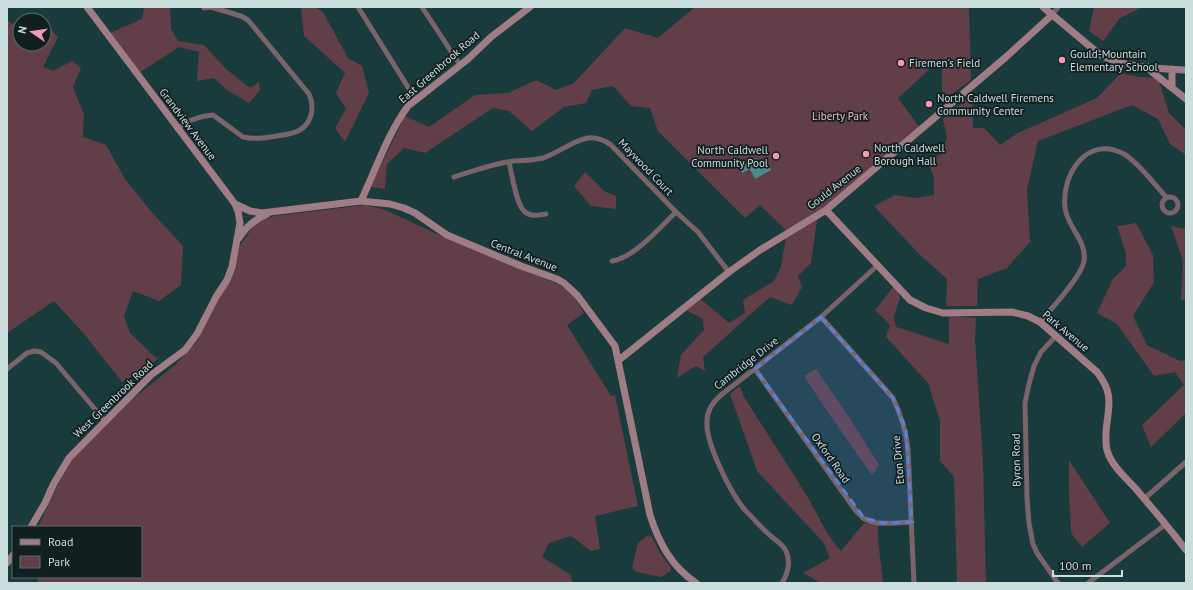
<svg xmlns="http://www.w3.org/2000/svg" width="1193" height="590" font-family="'PT Sans',sans-serif">
  <rect width="100%" height="100%" fill="#193b3c"/>
  <path fill="#623e48" d="M144,7H170L171,29L178,41L204,45L225,68L250,88L259,82L260,90L249,103L227,90L214,78L197,81L199,52L179,47L139,73L110,33L142,19Z
    M301,7H315L323,12L348,58L362,66L369,93L345,142L335,128L346,109L336,93L345,73L304,36Z
    M695,7H969L971,80L942,101V58L898,98L921,129L818,213L811,263L798,276L802,287L792,305L770,297L703,357L705,371L696,366L677,378L681,355L704,330L703,319L686,310L701,299L729,323L745,313L743,300L774,281L781,267L787,231L760,205L745,218L658,131L650,108L631,106L613,86L592,90L586,103L564,107L532,131L509,111L493,108L425,153L404,148L387,164L385,189L370,187L405,116L429,127L475,95L508,93L536,80L556,90L574,83L625,28L658,38Z
    M1094,7H1143L1120,18L1103,41L1089,31Z
    M7,20L12,24L20,20V44H44V23L58,37L43,67L53,71L72,61L81,68L73,87L84,114L83,137L106,145L125,179L149,209L183,246L181,285L159,301L133,291L124,316L130,333L156,358L160,357L144,370L122,382L85,335L54,301L7,333Z
    M1121,73L1139,77L1158,78L1169,113L1186,130V155L1170,144L1158,119L1132,105L1038,141L1027,190L1030,242L1007,268L978,279L977,306H946L947,279L919,254L874,206L895,195L916,198L934,195V178L928,162L941,154L947,138L943,119L972,94L973,128H984L1000,145L1018,133L1097,98Z
    M585,172L604,191L616,196V209L591,206L574,186Z
    M366,205L385,210L448,239L558,284L572,293L584,313L567,325L611,396L615,395L638,506L595,516L600,549L591,551L571,536L549,543L542,557L571,575L572,583H37L39,577H141V527H38L69,460L119,410L175,365L198,340L230,277L239,247L256,222L274,216Z
    M1136,223L1153,255L1154,282L1133,316L1147,345L1180,361L1186,360V413L1151,447L1142,425L1184,385L1175,372L1154,376L1117,324L1097,313L1113,279L1126,266V253L1117,226Z
    M1171,226L1186,229V298L1181,301L1183,261Z
    M894,286L900,297L894,317L896,327L949,344V316L976,318L975,338L983,463L986,583H957L954,477L940,461V421L928,383L886,337L890,325L875,310Z
    M816,369L849,417L879,465L872,475L829,414L804,376Z
    M740,386L743,395C764,429 786,462 807,496C817,513 828,538 841,551L864,523L878,525V539L883,583H821L803,573L830,558L823,542L757,471L730,394Z
    M1069,460L1110,523L1082,547L1071,533L1069,492Z
    M648,535L652,537L660,553L671,568V571L661,577L636,572L632,568L638,543Z"/>
  <path fill="#4b8c8e" d="M756,158L760,167L768,163L771,170L755,179L750,169L742,173L739,167Z"/>
  <g fill="none" stroke-linecap="round" stroke-linejoin="round">
    <path stroke="#7a6369" stroke-width="5" d="M358,7L416,100
      M422,7L460,65
      M204,8L210,7
      M1052,15L1058,7
      M177,129C188,120 199,116 213,115L243,137C254,140 266,138 277,136C283,135 292,134 298,131C312,124 315,107 309,94L248,20L241,16L211,7
      M509,162C512,174 516,205 525,212C531,217 539,215 546,214
      M454,177C471,172 489,165 507,162C519,160 531,161 543,158C558,153 574,140 588,138C597,137 604,140 611,145L676,212L698,232L729,272
      M1162 205a8 8 0 1 1 16 0a8 8 0 1 1-16 0Z
      M612,261C634,258 660,227 676,212
      M821,317L893,398C901,415 906,430 908,449L914,583
      M1040,322C1051,309 1082,276 1084,261C1087,240 1068,229 1065,208C1061,175 1087,134 1124,154C1138,162 1155,185 1166,197
      M1056,336L1041,352L1034,366L1029,384L1025,403L1027,498L1029,523L1033,544L1037,553L1058,583
      M7,369L27,353L34,351L41,352L56,363L105,421
      M755,369L856,511C858,513 861,516 863,518C876,527 897,522 912,522
      M1144,499L1186,462
      M782,583C788,573 791,562 786,551C783,545 778,542 773,538C763,530 754,519 745,510C731,494 705,442 707,421C707,410 713,402 721,395L821,317L878,265
      M1088,583L1166,524"/>
    <path stroke="#a07d86" stroke-width="7" d="M87,7L235,204L250,211L262,213L361,201L390,204L404,208L415,213L447,235L521,266L557,279L564,283L577,295L615,346L650,515C659,543 671,566 696,583
      M1043,7L1099,54C1125,69 1157,68 1186,70
      M1148,67L1152,72L1186,99
      M1172,69V88
      M361,201C375,171 388,133 408,106L468,59L491,37L530,7
      M826,210L910,300L926,308L943,313L1012,312L1028,316L1040,322L1097,372C1115,395 1108,407 1106,432C1106,440 1105,446 1108,453C1113,467 1126,478 1136,489C1153,509 1170,529 1186,550
      M239,238C246,227 255,219 267,214
      M619,360L729,272L760,250L826,210L1006,57L1052,15
      M31,527L45,503L54,483L69,458L151,375L185,350L197,334L216,297L227,280L232,267L240,223L238,211L235,204
      M7,563L13,555"/>
  </g>
  <path fill="#5a80da" fill-opacity="0.2" stroke="#5a80da" stroke-width="3" stroke-dasharray="8 5" stroke-linejoin="round" d="M821,317L893,398L906,430L912,522L883,523L864,518L755,369Z"/>
  <g fill="#f19ab2" stroke="#111f20" stroke-width="1.5">
    <circle cx="1062" cy="60" r="4"/>
    <circle cx="901" cy="63" r="4"/>
    <circle cx="929" cy="104" r="4"/>
    <circle cx="866" cy="154" r="4"/>
    <circle cx="776" cy="156" r="4"/>
  </g>
  <g text-anchor="middle" stroke-width="3.5" stroke-linejoin="round" paint-order="stroke">
    <g font-size="11" fill="#cbdede" stroke="#111f20" text-anchor="start">
      <text x="1070" y="58">Gould-Mountain<tspan x="1070" dy="13">Elementary School</tspan></text>
      <text x="909" y="67">Firemen's Field</text>
      <text x="937" y="102">North Caldwell Firemens<tspan x="937" dy="13">Community Center</tspan></text>
      <text x="874" y="152">North Caldwell<tspan x="874" dy="13">Borough Hall</tspan></text>
      <text x="768" y="154" text-anchor="end">North Caldwell<tspan x="768" dy="13">Community Pool</tspan></text>
    </g>
    <g font-size="11" fill="#cbdede" stroke="#111f20">
      <text transform="translate(439 67) rotate(-41)" y="4">East Greenbrook Road</text>
      <text transform="translate(188 124) rotate(53)" y="4">Grandview Avenue</text>
      <text transform="translate(646 167) rotate(46)" y="4">Maywood Court</text>
      <text transform="translate(834 187) rotate(-38)" y="4">Gould Avenue</text>
      <text transform="translate(524 255) rotate(21)" y="4">Central Avenue</text>
      <text transform="translate(1066 331) rotate(40)" y="4">Park Avenue</text>
      <text transform="translate(746 363) rotate(-38)" y="4">Cambridge Drive</text>
      <text transform="translate(113 399) rotate(-44)" y="4">West Greenbrook Road</text>
      <text transform="translate(831 458) rotate(55)" y="4">Oxford Road</text>
      <text transform="translate(898 460) rotate(-95)" y="4">Eton Drive</text>
      <text transform="translate(1016 460) rotate(-91)" y="4">Byron Road</text>
    </g>
    <g font-size="11" fill="#fbbacb" stroke="#111f20">
      <text x="840" y="120">Liberty Park</text>
    </g>
  </g>
  <rect width="1193" height="590" fill="none" stroke="#cbdede" stroke-width="16"/>
  <rect x="12" y="526" width="130" height="52" fill="#111f20" stroke="#5b6b6c"/>
  <rect x="20" y="539" width="20" height="6" fill="#a07d86" stroke="#5b6b6c"/>
  <text x="48" y="546" font-size="12" fill="#cbdede">Road</text>
  <rect x="20" y="556" width="20" height="12" fill="#623e48" stroke="#5b6b6c"/>
  <text x="48" y="566" font-size="12" fill="#cbdede">Park</text>
  <g transform="translate(32 32) rotate(283)"><circle r="19" fill="#111f20" stroke="#5b6b6c"/>
  <path d="M0-3L7 15L0 10L-7 15Z" fill="#f19ab2"/>
  <text y="-6" font-size="11" font-weight="bold" text-anchor="middle" fill="#cbdede">N</text>
  </g>
  <path d="M1053 570v6h69v-6" fill="none" stroke="#cbdede" stroke-width="2"/>
  <text x="1059" y="570" font-size="12" fill="#cbdede" stroke="#111f20" stroke-width="3" paint-order="stroke">100 m</text>
</svg>
